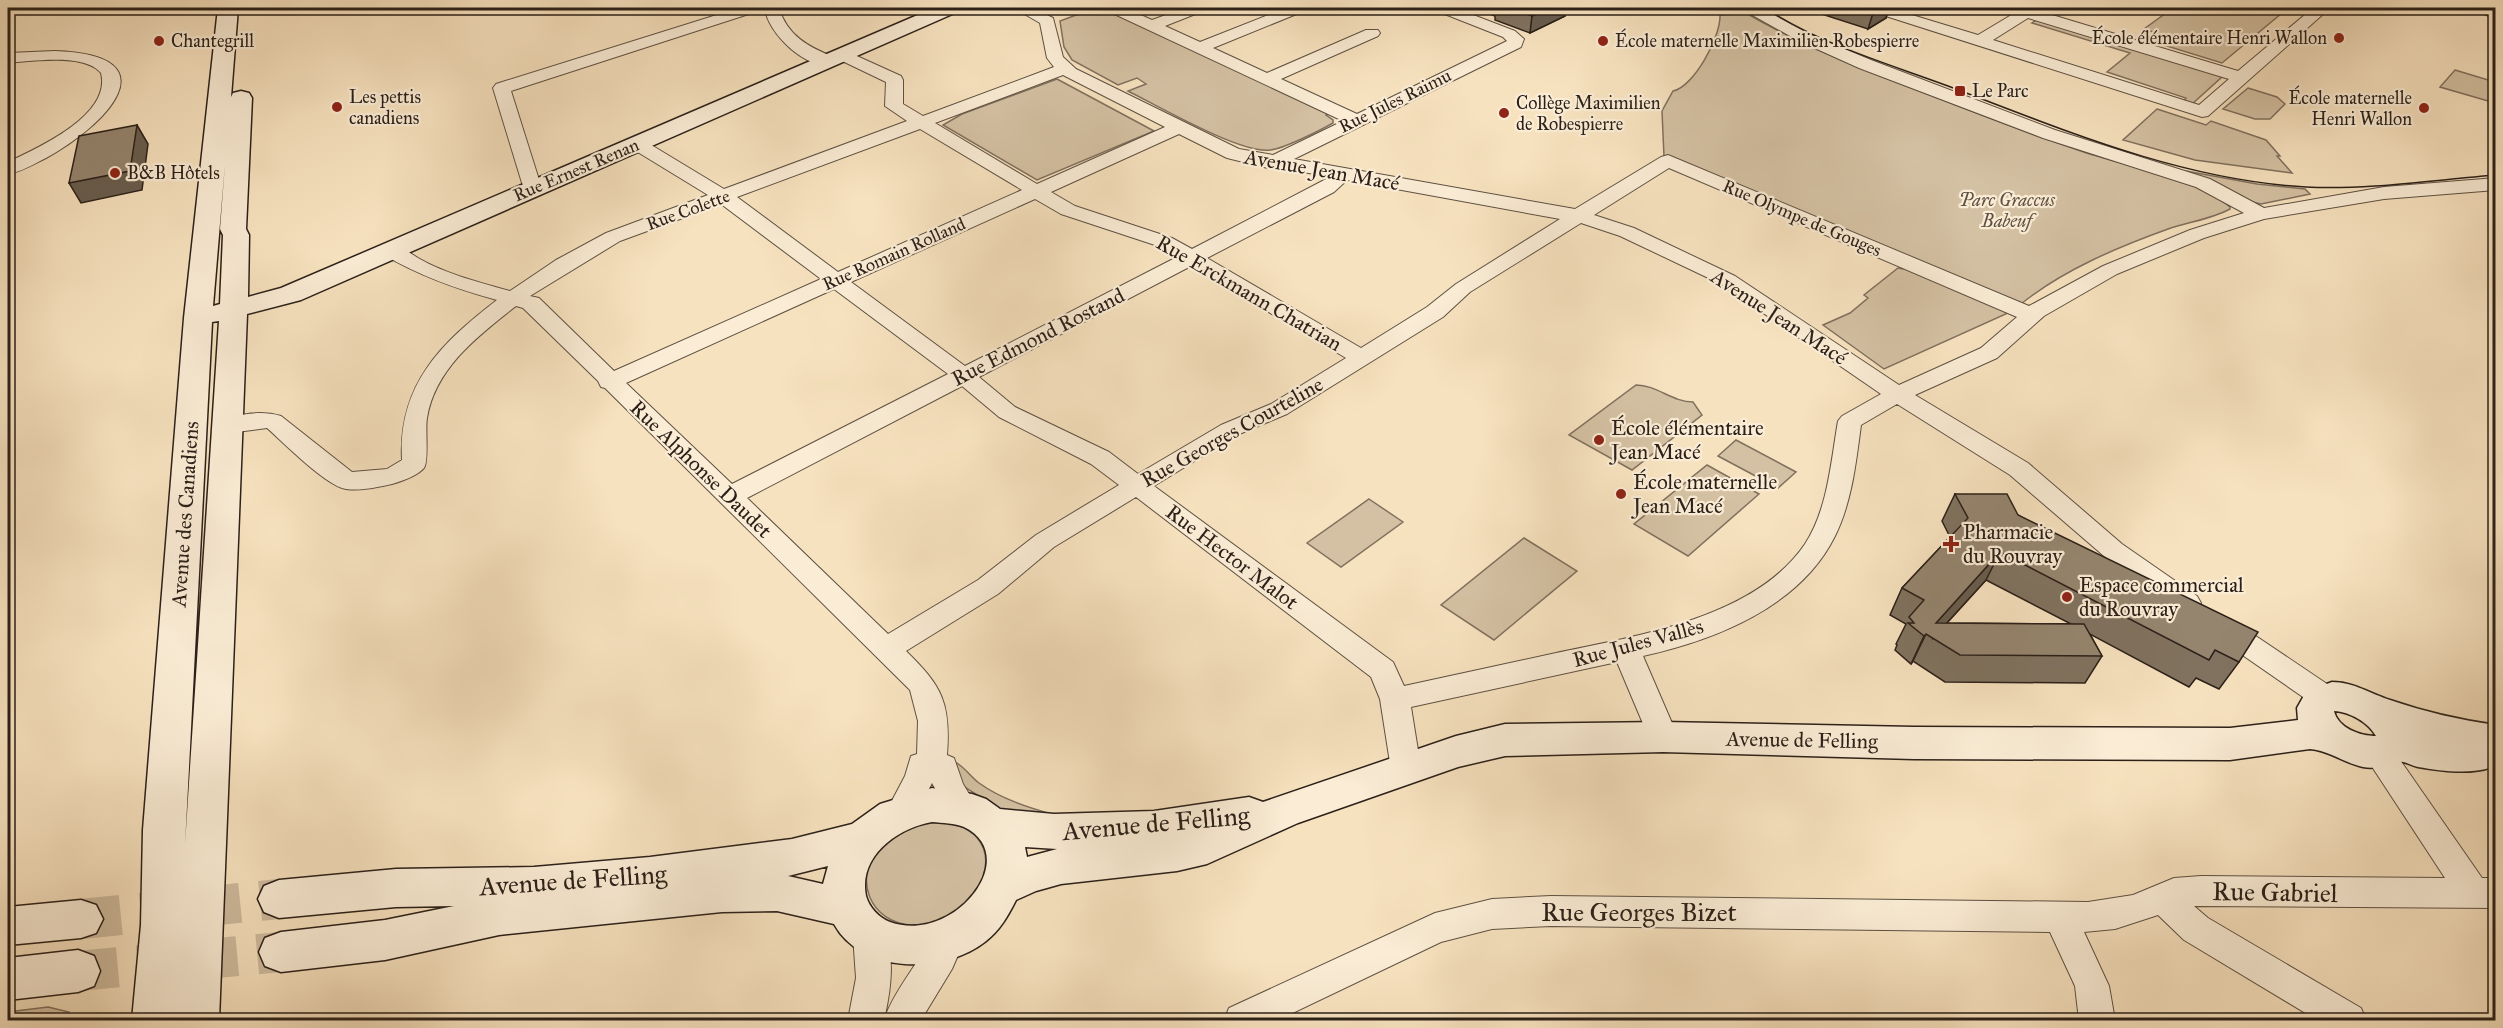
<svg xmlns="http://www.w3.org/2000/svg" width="2503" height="1028" font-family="'IM FELL Great Primer',serif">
  <rect width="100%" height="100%" fill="#f7e2bf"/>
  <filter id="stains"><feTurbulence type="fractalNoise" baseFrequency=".00333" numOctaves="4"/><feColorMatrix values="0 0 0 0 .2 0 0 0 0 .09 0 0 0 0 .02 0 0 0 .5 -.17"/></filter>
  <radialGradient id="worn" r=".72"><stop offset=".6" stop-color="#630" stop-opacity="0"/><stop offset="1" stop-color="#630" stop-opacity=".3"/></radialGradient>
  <path fill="#d4c1a3" stroke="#80705e" stroke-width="1.5" d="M1095,8H1102L1330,113L1326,115L1333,120V123C1321,130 1283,149 1270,150C1241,154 1158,106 1128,91L1146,84L1137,78L1118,85L1072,60L1064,47L1060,21Z
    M2173,8H2288L2222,63L2157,43L2165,36L2144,29Z
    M1746,13C1806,48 1869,72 1933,96C1981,115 2029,133 2078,150C2123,166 2194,177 2230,207V209C2212,219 2188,222 2168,229C2118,247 2063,270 2021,304L1664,157L1662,111L1673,91C1694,87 1721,36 1720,15Z
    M2038,19L2223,76L2191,105L2182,103L2186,98L2107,72L2130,53L2032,23Z
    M2455,70L2495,82V103L2440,87Z
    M1057,79L1154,131L1037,180L943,125L962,114Z
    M2248,88L2277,97L2285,104L2270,119H2255L2223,109Z
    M2157,109L2206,125L2211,121L2266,140L2280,156H2277L2292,173L2195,160L2123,140Z
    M2186,171L2257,184L2305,189L2310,194L2261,204L2252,202Z
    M1906,267L1984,300L2008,313L1884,369L1823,325L1850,313L1868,298L1864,295L1898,268L1903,269Z
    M1636,385C1657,385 1672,402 1693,402L1702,415L1632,470L1569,435Z
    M1736,440L1796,472L1778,488L1718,456Z
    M1707,465L1759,494L1688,556L1634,524Z
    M1369,499L1403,522L1341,567L1307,543Z
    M1524,538L1577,571L1494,640L1441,605Z
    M957,763C966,769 971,777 979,783C1001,799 1030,808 1055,815L999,809L966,788L960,782L953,764Z
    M930,822C1023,820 987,928 913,925C870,924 851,877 881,846C894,833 912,826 930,822Z
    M48,1007L69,1012L68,1020H8V1012Z"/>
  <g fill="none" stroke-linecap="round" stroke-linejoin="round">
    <path stroke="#cebb9e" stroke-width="40" stroke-dasharray="40 20" stroke-linecap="butt" d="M81,919L279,899
      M78,971L281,952"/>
    <g stroke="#5e5042" stroke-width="2">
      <path id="street" d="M8,8H17L14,11L8,13Z
        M739,8H761L758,11L511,91L540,183L545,189L542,193H528L522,183L493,88L496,84Z
        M765,8H779C787,35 808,47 834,57L836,61L834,65C807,71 767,33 765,8Z
        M1014,8H1033L1053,18L1063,57L1076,69L1239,149L1273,155L1343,121L1108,11L1106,8H1125L1152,20L1185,8H1205L1203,11L1165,26L1200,42L1286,8H1306L1304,11L1213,48L1267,73L1366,30H1378L1380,33L1378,36L1281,79L1357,114L1507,41L1503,37L1437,11L1434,8H1455L1515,31L1524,39L1521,47L1294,159L1575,209L1661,157L1668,155L2029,306L2103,266L2190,230L2244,213L2196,187L2043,138L1859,68L1799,41L1745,11L1743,8H1761L1811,35L1871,60L2055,130L2210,179L2264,208L2384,187L2496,178V190L2384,199L2264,219L2204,238L2117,274L2044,316L1997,358L1915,395L2028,463L2122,544L2197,596L2201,603L2197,610L2187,613L2177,610L2104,556L2010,475L1897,404L1861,425C1856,462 1852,502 1835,536C1800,607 1715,640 1643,656L1678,737L1674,745L1663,749L1652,745L1617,662L1411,707L1421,769L1417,778L1406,781L1395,778L1391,769L1380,699L1371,677L1136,497L1054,547L998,594L906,651C942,686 951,703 947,755L954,758L963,784L977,807L972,816L961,820L950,816L932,783L913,821L902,825L891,821L886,812L905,776L911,756L917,754L918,721L910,690L605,388L601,387L598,381L523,308L516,306C479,335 435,368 427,418C425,428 429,461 424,468C417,476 402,481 392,484C378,487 361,491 346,489C326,486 284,443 267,428L229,433L221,430L217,425L221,420C241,414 261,410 281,416L352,472L387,469L402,460C398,385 441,343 497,300C456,289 420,276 384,255L381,251L384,247C397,243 407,251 418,258C446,274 478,282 510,291L556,260L606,233L708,195L631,148L628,144L631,140H643L724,189L907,121L885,106L886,82L836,58L834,55L836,52H848L901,76L903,80V104L923,116L1054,67L1047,58L1040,23ZM1063,75L1165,127L1037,184L935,123ZM920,129L1022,190L838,272L737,197ZM1179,134L1227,158L1272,169L1277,167L1330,177L1192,249L1172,238L1075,206L1051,192ZM1669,168L2017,317L1981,348L1899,385L1735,276L1634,228L1594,215ZM1347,180L1560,219L1456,284L1427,307L1361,348L1207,258L1334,192ZM1035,199L1061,214L1158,246L1177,257L965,366L851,282ZM721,204L821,279L614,371L539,298L530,296L620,241ZM1581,223L1620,236L1721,284L1881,394L1842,416L1838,421C1831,461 1828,509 1805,544C1755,618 1636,636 1556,653C1505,664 1455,675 1404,686L1393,662L1154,486L1237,435L1287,414L1443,317L1470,292ZM1191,266L1346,358L1271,404L1221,425L1138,474L1109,452L1015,407L979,377ZM834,289L948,374L732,484L626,383ZM962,386L999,417L1091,464L1119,485L1036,535L978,580L888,634L747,498Z
        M1867,8H1889L1978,35L2023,8H2040L2039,11L2238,71L2313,8H2330L2208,116L2202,117L1870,11ZM2028,18L2229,79L2199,105L1993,40Z
        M2474,8H2496V19L2477,11Z
        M55,51C175,55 105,126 46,158C34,164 21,172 8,174V162C38,148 112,115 101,73C85,53 32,61 8,63V53Z
        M2222,617L2232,620L2336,690L2341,698L2336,706L2326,709L2316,706L2212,634L2208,627L2212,620Z
        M2378,741L2389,744L2482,878H2496V908L2194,906L2208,918L2361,1008L2366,1020H2317L2184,940L2158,915L2115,929L2084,932L2109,986L2115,1020H2079L2075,986L2050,932L1551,926L1492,929L1441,942L1278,1020H1224L1229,1008L1435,913L1492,899L1551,896L2088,902L2133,895L2174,878L2201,876L2445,878L2363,753L2367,744Z
        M870,920L882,924C896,954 891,990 884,1020H848L856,978L853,935L858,924Z
        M948,924L960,928L965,939L952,969L921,1020H884C895,988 922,960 936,928Z"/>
    </g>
    <g stroke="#2b2019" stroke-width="3">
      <path id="secondary" d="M218,8H238L231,97L233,93L241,91L249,93L252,98L246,229L249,235L248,297L281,288L934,8H960L957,12L301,300L247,314L219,1020H132L141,925L143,830L184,318ZM225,164L220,229L223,235L220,304L213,306ZM219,321L185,845L212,322Z
        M2332,682C2354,682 2371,694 2390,700C2425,712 2460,720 2496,725V760L2492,767C2470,775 2441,771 2418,767C2412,766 2405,761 2400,762C2386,762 2380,770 2363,767C2344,763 2328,750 2310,749L2230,760L1914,759L1663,752L1505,756L1458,767L1298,823L1207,864L1177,871L1061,884L1036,891L1016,900C1008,916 1000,930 986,941C945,974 862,975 834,924L777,911L722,912L499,935L385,960L281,972L265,966L259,952L265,938L281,932L385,920L454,906L396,907L279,918L264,912L258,899L264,886L279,880L396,869L534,867L650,857L792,839L852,824L880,804L932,788L972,794L986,799L1000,809L1054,814L1154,811L1249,797L1263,802L1456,736L1505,724L1663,722L1914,727L2230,728L2298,720L2297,708L2306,692ZM2334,711C2350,712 2368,722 2376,736C2360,736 2338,728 2334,711ZM932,822C942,823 955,823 964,827C1024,856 954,945 890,922C879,918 869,907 866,896C858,856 898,828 932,822ZM1025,847L1057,849L1027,857ZM828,866L823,884L788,876Z
        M81,900L96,905L103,919L96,933L81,938L8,945V907Z
        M78,950L94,956L100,971L94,986L78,992L8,1000V958Z"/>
    </g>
    <use href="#street" fill="#faecd5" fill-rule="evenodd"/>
    <use href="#secondary" fill="#faecd5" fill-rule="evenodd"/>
    <path stroke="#2b2019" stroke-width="1.5" d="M1765,8C1822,45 1886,63 1948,86C2064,130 2181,180 2306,187C2369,190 2433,180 2496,175"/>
  </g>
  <path fill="#80725f" stroke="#2b2019" stroke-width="1.5" fill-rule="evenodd" d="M1476,8H1566L1565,16L1530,33L1495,20V16L1476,9Z
    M1809,8H1889L1886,18L1868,29L1809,10Z
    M1955,494L2018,515L2239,662L2219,689L2196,678L2189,687L2090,634L2102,656L2085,683L1945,682L1913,661L1911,664L1895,650L1897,645L1896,644L1906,624L1890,615L1902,588L1950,537L1942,521ZM1986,580L2071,624L1947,623Z"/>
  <path fill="#685d4e" stroke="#2b2019" stroke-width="1.5" d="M1550,8H1566L1565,16L1530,33L1532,16Z
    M1882,8H1889L1886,18L1868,29L1873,13Z
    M137,125L148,144L142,190L81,203L69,183Z
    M2000,552L1986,580L1933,638L1936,623Z
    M1926,634L1913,661L1911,664L1924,636Z"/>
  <path fill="#95856f" stroke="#2b2019" stroke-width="1.5" d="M1510,8H1550L1532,16Z
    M1856,8H1882L1873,13Z
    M137,125L130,171L69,183L79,136Z
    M1955,494H2007L2018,515L2258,632L2239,662L2215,650L2209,660L2000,552L1936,623L2084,624L2102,656L1960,655L1926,634L1924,636L1908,623H1914L1909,617L1924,600L1902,588L1968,518Z"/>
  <g fill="#8f2418" stroke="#faecd5" stroke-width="2">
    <circle cx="2339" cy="38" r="6"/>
    <circle cx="159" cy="41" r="6"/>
    <circle cx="1603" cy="41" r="6"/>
    <rect x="1954" y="85" width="12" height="12" rx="3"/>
    <circle cx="337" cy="107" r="6"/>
    <circle cx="2424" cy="108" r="6"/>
    <circle cx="1504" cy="113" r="6"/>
    <circle cx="115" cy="173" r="6"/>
    <circle cx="1599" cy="440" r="6"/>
    <circle cx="1621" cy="494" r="6"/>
    <path d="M1948 535h6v6h6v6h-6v6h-6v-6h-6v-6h6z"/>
    <circle cx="2067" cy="597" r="6"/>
  </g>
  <g text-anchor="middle" stroke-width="4.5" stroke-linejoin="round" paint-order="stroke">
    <g font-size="18" fill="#2b2019" stroke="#faecd5" text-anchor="start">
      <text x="2327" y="44" text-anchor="end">École élémentaire Henri Wallon</text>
      <text x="171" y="47">Chantegrill</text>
      <text x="1615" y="47">École maternelle Maximilien Robespierre</text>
      <text x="1972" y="97">Le Parc</text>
      <text x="349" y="103">Les pettis<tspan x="349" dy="21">canadiens</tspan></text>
      <text x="2412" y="104" text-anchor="end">École maternelle<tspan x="2412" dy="21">Henri Wallon</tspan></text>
      <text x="1516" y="109">Collège Maximilien<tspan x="1516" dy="21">de Robespierre</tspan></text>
      <text x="127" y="179">B&amp;B Hôtels</text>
    </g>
    <g font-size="18" fill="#2b2019" stroke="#faecd5">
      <text transform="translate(1395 101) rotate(-26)" y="6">Rue Jules Raimu</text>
      <text transform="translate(576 170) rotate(-23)" y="6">Rue Ernest Renan</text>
      <text transform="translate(688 210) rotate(-20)" y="6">Rue Colette</text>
      <text transform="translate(1802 218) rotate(23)" y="6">Rue Olympe de Gouges</text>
      <text transform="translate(894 254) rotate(-24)" y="6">Rue Romain Rolland</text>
    </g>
    <g font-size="18" font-style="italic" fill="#5e5042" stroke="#faecd5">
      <text x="2007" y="206">Parc Graccus<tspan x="2007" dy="21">Babeuf</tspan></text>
    </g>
    <g font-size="21" fill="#2b2019" stroke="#faecd5">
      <text transform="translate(1322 170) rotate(10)" y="7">Avenue Jean Macé</text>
      <text transform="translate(1249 293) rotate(30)" y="7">Rue Erckmann Chatrian</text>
      <text transform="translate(1779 317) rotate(33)" y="7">Avenue Jean Macé</text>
      <text transform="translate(1038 337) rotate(-27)" y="7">Rue Edmond Rostand</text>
      <text transform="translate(1232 432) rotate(-29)" y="7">Rue Georges Courteline</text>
      <text transform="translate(701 469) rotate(44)" y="7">Rue Alphonse Daudet</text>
      <text transform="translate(185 514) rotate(-86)" y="7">Avenue des Canadiens</text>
      <text transform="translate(1232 557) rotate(37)" y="7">Rue Hector Malot</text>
      <text transform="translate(1638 643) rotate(-15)" y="7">Rue Jules Vallès</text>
      <text transform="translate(1802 740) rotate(1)" y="7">Avenue de Felling</text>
    </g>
    <g font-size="21" fill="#2b2019" stroke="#faecd5" text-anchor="start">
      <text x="1611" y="435">École élémentaire<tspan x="1611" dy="24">Jean Macé</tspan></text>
      <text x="1633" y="489">École maternelle<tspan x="1633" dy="24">Jean Macé</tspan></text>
      <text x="1963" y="539">Pharmacie<tspan x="1963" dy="24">du Rouvray</tspan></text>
      <text x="2079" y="592">Espace commercial<tspan x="2079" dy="24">du Rouvray</tspan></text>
    </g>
    <g font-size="26" fill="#2b2019" stroke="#faecd5">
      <text transform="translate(1156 823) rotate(-5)" y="9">Avenue de Felling</text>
      <text transform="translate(573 880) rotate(-4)" y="9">Avenue de Felling</text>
      <text transform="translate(2275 892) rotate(1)" y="9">Rue Gabriel</text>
      <text x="1639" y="921">Rue Georges Bizet</text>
    </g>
  </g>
  <rect width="2503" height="1028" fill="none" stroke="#f7e2bf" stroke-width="30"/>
  <rect x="9" y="9" width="2485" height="1010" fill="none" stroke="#2b2019" stroke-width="3"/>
  <rect x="15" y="15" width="2473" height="998" fill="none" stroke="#2b2019" stroke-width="1.5"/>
  <rect width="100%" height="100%" filter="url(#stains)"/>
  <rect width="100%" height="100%" fill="url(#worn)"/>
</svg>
